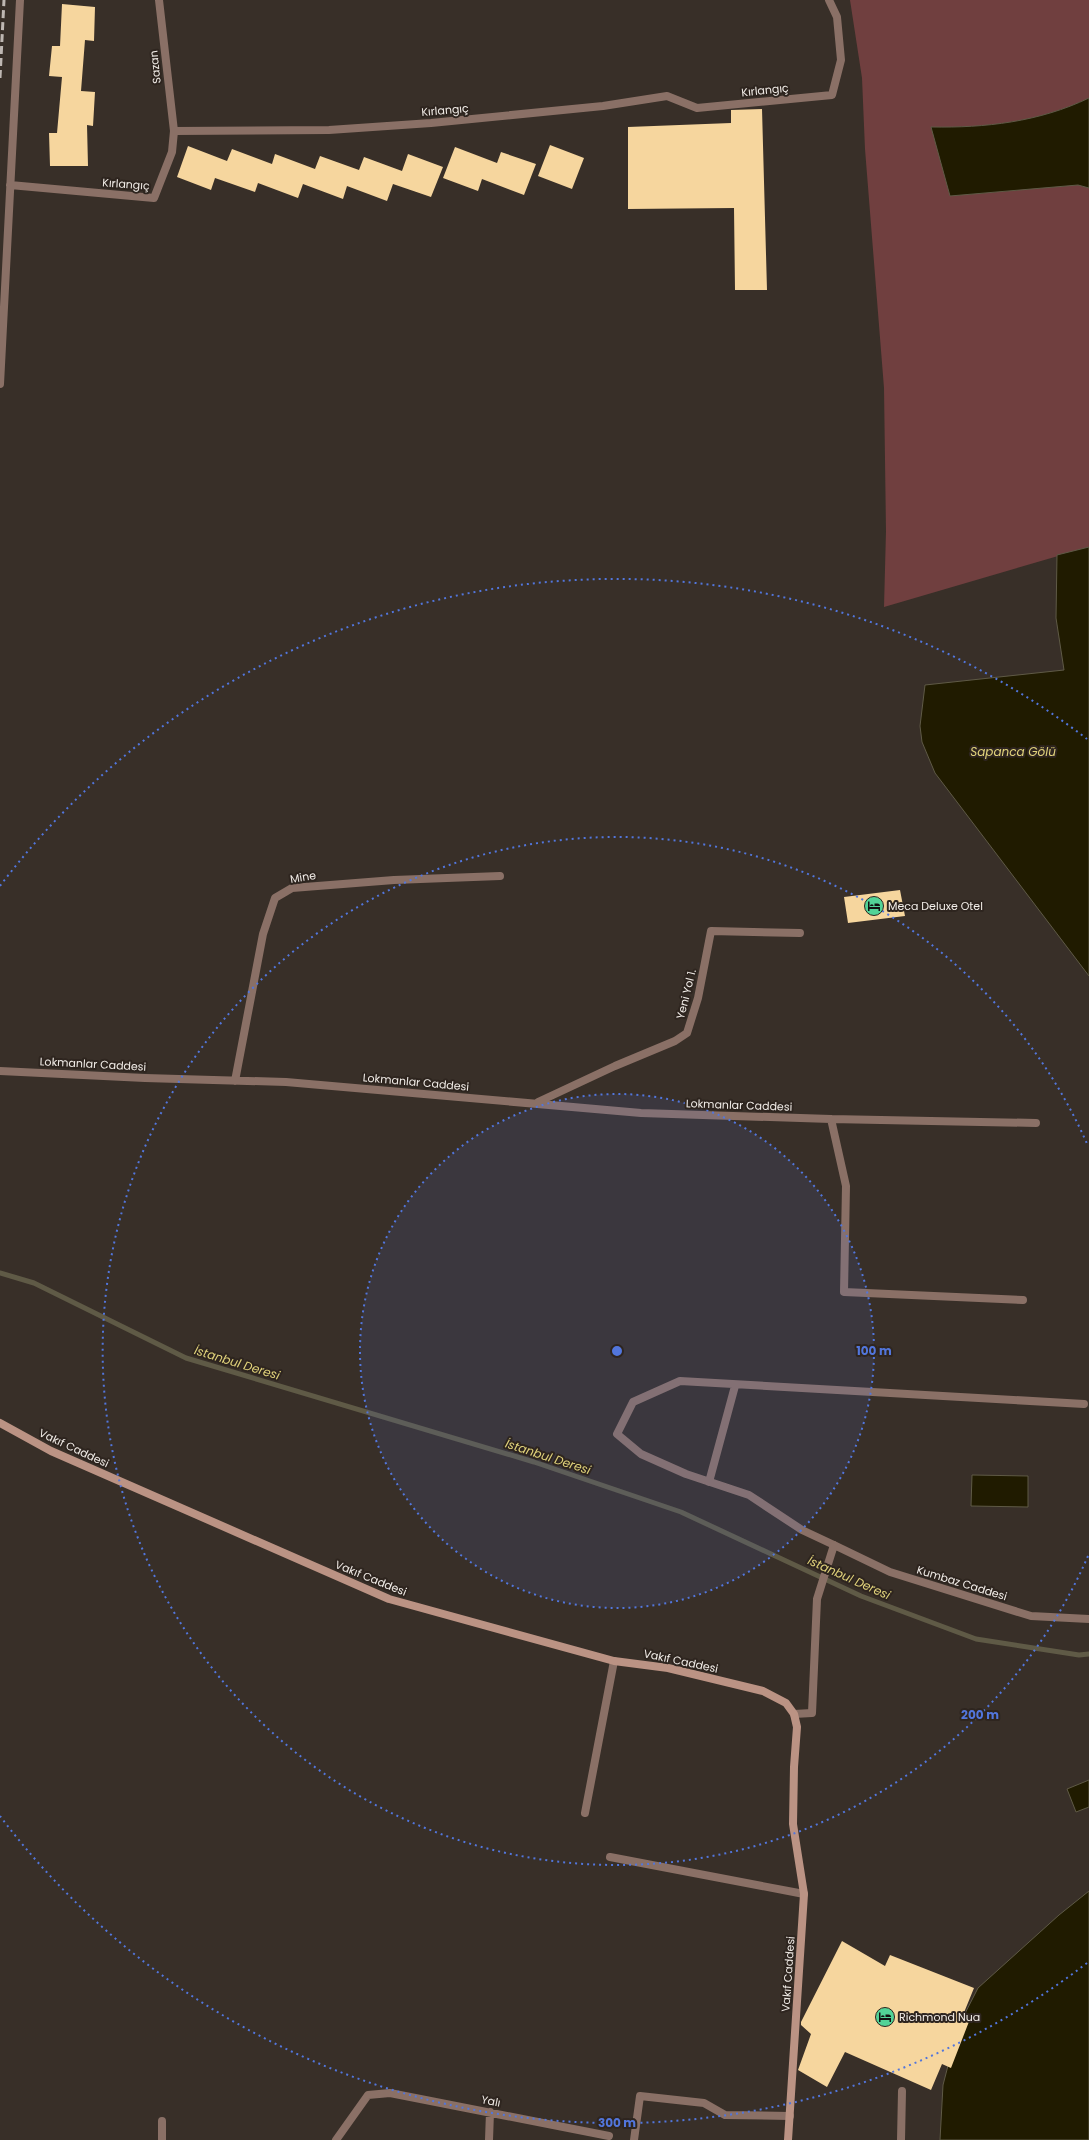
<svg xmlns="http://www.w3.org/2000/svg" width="1089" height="2140" font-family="Poppins,sans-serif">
  <rect width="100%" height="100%" fill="#382f28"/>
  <path fill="#703f3f" d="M850,0H1089V98C1040,122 986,128 932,127L1089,188V547L884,607L886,531L884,388L865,149L862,78Z"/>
  <path fill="#201b00" stroke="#5f5a46" d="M1089,98V188L1078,185L950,196L931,127C985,128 1039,122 1089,98Z
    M1089,547V976L935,773L922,742L920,726L925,685L1064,670L1056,618L1057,555Z
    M972,1475L1028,1476V1507L971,1506Z
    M1089,1780V1807L1076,1812L1067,1789Z
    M1089,1891V2140H940L943,2085L958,2027L978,1988L1059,1915Z"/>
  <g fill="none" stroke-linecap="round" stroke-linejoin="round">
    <path stroke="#5f5a46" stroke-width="5" d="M0,1273L34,1283L186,1358L534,1462L681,1512L861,1596L976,1639L1079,1655L1089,1654"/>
  </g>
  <path fill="#f6d69e" d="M62,4L95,7L94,41L85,40L81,91L95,92L93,126L87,125L88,166H50L49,133H57L62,77L49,76L52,46H60Z
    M762,109L767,290H735L734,208L628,209V127L731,123V110Z
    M550,145L584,158L572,189L538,176Z
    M188,146L227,161L232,149L272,164L275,154L315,169L320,156L359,170L364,157L402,171L408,154L443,167L431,197L393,184L387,201L347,186L343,199L303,184L298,198L258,183L255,192L215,178L211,190L177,177Z
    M455,147L497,163L501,152L536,164L524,195L482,179L478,191L443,178Z
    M900,890L905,916L848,923L844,897Z
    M842,1941L885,1966L890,1955L974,1988L963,2015L970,2019L951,2068L942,2064L931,2090L845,2052L827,2087L798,2070L811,2034L801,2025V2022Z"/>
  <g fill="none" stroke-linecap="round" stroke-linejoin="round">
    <path stroke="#8a7066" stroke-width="8" d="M709,1482L735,1386
      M834,1545L802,1530L749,1495L686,1474L641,1454L617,1434L633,1402L680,1381L1084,1404
      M585,1813L614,1661
      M610,1857L804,1894
      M634,2140L640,2096L704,2103L725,2115L790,2116"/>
    <path stroke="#8a7066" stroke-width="8" d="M174,131L329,130L431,123L603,106L667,96L697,108L832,95L841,60L837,17L829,0
      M10,185L154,198L172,152L174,131L159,0
      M0,384L20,0
      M0,1071L145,1078L286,1082L641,1113L831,1119L1036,1123
      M235,1081L263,934L275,898L292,888L394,880L500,876
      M538,1102L615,1066L675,1041L687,1033L698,998L711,931L800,933
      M831,1119L846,1186L844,1292L1023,1300
      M794,1714L812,1713L817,1599L834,1545L890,1572L1031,1616L1089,1619
      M162,2140V2121
      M336,2140L368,2095L390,2093L609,2136
      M489,2140L490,2112
      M901,2140L902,2091"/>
    <path stroke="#bb9384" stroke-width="8" d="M0,1423L51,1451L389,1599L614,1661L668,1668L763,1691L786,1703L794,1714L797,1727L794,1767L793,1824L804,1894L788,2140"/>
    <path stroke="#beb7b2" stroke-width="3" stroke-dasharray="8 4" stroke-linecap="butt" d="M0,78L4,0"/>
  </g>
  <circle cx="617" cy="1351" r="257" fill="#5276dc" fill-opacity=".12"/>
  <g fill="none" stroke="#5276dc" stroke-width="2" stroke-dasharray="2 4">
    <circle cx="617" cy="1351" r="257"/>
    <path d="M1088 1556A514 514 0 1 1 1088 1146"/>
    <path d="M1087 1963A772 772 0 0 1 0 1816M0 886A772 772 0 0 1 1087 739"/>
  </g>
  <defs>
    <g id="hotel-disc" transform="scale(1)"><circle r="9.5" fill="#52d397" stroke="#2e251f"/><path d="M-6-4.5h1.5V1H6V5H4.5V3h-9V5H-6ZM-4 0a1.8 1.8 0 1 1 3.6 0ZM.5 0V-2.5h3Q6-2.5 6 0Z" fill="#111"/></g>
  </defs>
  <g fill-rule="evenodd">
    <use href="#hotel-disc" x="874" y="906"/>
    <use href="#hotel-disc" x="885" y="2017"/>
  </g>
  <g text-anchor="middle" stroke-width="4" stroke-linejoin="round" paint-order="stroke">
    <g font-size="11" fill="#f2ede8" stroke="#2e251f">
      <text transform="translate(155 67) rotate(-96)" y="4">Sazan</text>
      <text transform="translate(765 90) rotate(-6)" y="4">Kırlangıç</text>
      <text transform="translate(445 110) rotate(-5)" y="4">Kırlangıç</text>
      <text transform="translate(126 184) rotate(4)" y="4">Kırlangıç</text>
      <text transform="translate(303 877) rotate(-9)" y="4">Mine</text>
      <text transform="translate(686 994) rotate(-76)" y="4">Yeni Yol 1.</text>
      <text transform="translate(93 1064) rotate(3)" y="4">Lokmanlar Caddesi</text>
      <text transform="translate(416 1082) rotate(5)" y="4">Lokmanlar Caddesi</text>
      <text transform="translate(739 1105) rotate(2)" y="4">Lokmanlar Caddesi</text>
      <text transform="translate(74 1448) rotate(25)" y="4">Vakıf Caddesi</text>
      <text transform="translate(371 1578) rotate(22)" y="4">Vakıf Caddesi</text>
      <text transform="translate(962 1583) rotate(17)" y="4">Kumbaz Caddesi</text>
      <text transform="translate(681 1661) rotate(12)" y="4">Vakıf Caddesi</text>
      <text transform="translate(788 1974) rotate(-86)" y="4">Vakıf Caddesi</text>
      <text transform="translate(491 2101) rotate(11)" y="4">Yalı</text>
    </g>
    <g font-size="11" fill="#f2ede8" stroke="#2e251f" text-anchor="start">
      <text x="888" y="910">Meca Deluxe Otel</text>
      <text x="899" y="2021">Richmond Nua</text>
    </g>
    <g font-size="12" font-style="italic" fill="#e0d27b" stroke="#2e251f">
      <text x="1013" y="756">Sapanca Gölü</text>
      <text transform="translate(237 1363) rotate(17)" y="4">İstanbul Deresi</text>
      <text transform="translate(548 1457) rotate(18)" y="4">İstanbul Deresi</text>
      <text transform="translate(849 1578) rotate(24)" y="4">İstanbul Deresi</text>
    </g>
  </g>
  <circle cx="617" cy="1351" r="6" fill="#5276dc" stroke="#2e251f" stroke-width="2"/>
  <g font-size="12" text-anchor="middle" font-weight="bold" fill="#5276dc" stroke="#2e251f" stroke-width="4" stroke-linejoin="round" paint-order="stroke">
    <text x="874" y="1355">100 m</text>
    <text x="980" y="1719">200 m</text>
    <text x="617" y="2127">300 m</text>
  </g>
</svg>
